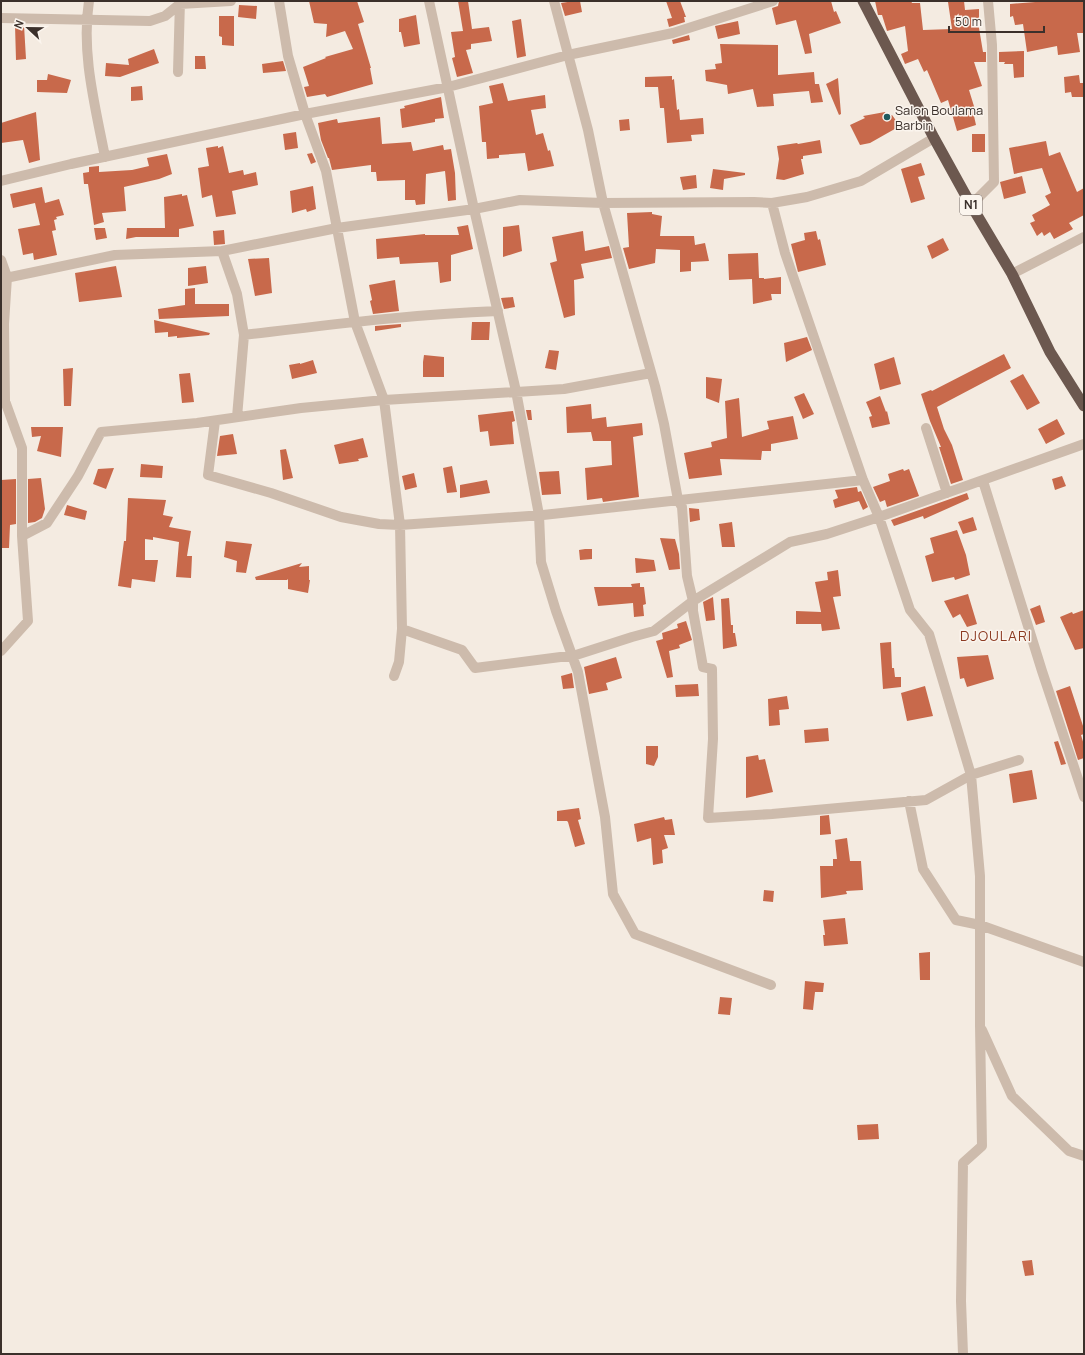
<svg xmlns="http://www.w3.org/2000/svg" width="1085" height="1355" font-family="Manrope,sans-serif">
  <rect width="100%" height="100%" fill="#f4ebe1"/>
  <path fill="#c8694b" d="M309,1H357L364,22L358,24L371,68H370L373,84L327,97L325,94L307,97L304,87L309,86L303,67L326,58L325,57L353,49L345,31L326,37L327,24L314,23Z
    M458,1H468L472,29L489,27L492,41L471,44V49L466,50L473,73L457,77L452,58L455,57L451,32L463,31Z
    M574,1H580L582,12L565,16L561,3Z
    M666,1H680L686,17H684L685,22L669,27L667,19L672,18Z
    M779,1H831L834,12L836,11L841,23L809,34L812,53L805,54L796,20L776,25L772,8L778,6Z
    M875,1H911L912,3H920L923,30L952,29L948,2H950V1H964L965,10L979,9V28L983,52H986V62H974L982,86L969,90L977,116H974L976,125L957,131L948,100L941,103L927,70L924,72L918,59L905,64L901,54L908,51L905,26L887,31L882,15H878Z
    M1048,1H1084V33H1077L1080,52L1058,55L1057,46L1027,52L1023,24L1015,25L1013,16L1010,17V4Z
    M239,5L257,6L256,19L238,17Z
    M416,15L420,44L404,47L401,32H399V19Z
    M219,16H234V46L222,45V37L219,36Z
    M521,19L526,56L517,58L512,21Z
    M738,21L740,34L718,39L715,26Z
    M15,25H24L26,59L16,60Z
    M689,35L690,40L673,44L672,40Z
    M720,44L778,45V75L814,72L815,84H819L823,102L811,103L809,91L773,94L774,106L757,107L753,89L728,94L727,85L706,81L705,70L716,69L715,64L722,63Z
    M154,49L159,63L120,77L105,76L106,63L129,65L128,59Z
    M1024,51V77L1014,78L1013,64H1004L1005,62H999V52Z
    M195,56H205L206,69H195Z
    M283,61L286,71L263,73L262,64Z
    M48,74L71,80L67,93L37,92V80H47Z
    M1079,75L1080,83H1084V97H1072L1071,92L1065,93L1064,77Z
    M672,76V80L674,79L677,110L679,109L680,120L703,118L704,134L691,135L692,141L667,143L664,108H660L658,87H645V77Z
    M838,78L841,114L839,115L826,84Z
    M503,83L508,101L519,99L545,95L546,108L531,110L536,135L543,133L548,151L550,150L554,166L528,171L525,153L499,155V158L487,159L486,142H482L479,106L493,103L489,86Z
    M142,86L143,100L131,101V87Z
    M441,97L444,118L435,119V122L402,128L400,109L405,108L404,106Z
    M36,112L40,160L29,163L23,140L1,143V123Z
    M885,112L888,117L892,115L900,126L870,143L860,145L850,125L865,118L863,116Z
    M380,117L382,144L411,142L413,151L443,145L444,150L451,149L455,173L456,200L448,201L445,171L426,174L425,204L416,205L415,200H405V180L377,181L376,172H371V165L332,170L329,158H328L321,140L318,123L337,119L338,123Z
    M629,119L630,130L620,131L619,120Z
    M296,132L298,148L285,150L283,134Z
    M972,134H985V152H972Z
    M820,140L822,153L803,156V159H801L804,174L784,180L776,179L779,159L777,146L797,143L798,144Z
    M1046,141L1049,156L1060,152L1077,192L1084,188V215L1069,223L1073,229L1054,239L1050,232L1044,236L1042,232L1037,236L1030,223L1035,221L1032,215L1050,205L1045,196L1051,193L1042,168L1014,174L1009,148Z
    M218,146V148L223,146L229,173L243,170L244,175L256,172L258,185L232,191L236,214L216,217L212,195L202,198L198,168L209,166L206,148Z
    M312,153L316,162L311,164L307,154Z
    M167,154L172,174L159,179L124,187L126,211L102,213L104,222L94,225L88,184H84L83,173L89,172V167L99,166V172L132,170L149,166L147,158Z
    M921,163L925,175L918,177L925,199L911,203L901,169Z
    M713,169L745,173V175L724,179L723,190L710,188Z
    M696,175L697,188L683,190L680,177Z
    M1022,176L1026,193L1004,199L1000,182Z
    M313,186L316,209L307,212L306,209L292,213L290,191Z
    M42,187L45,203L59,199L64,215L56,217L57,219L54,220L56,230L52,231L57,255L34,260L33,253L23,255L18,229L40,225L35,203L13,208L10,194Z
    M182,194V196L187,195L194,226L179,229V237H136L126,239L127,228H165L164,197Z
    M652,212V214L662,216L660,236H694L695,245L705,243L709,261L691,262V271L680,272V250L656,249L655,263L629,269L623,248L629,247L627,213Z
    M468,225L473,249L451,255V281L440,283L438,262L400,264L399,257L377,259L376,239L425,234V235H459L457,227Z
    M519,225L522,251L503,257V227Z
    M94,228H105L107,238L96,240Z
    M224,230L225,244L214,245L213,231Z
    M583,231L585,251L609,246L612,258L581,264L584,278L574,280L575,315L564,318L550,263L557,261L552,237Z
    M816,231L818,240L820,239L826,265L798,272L791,244L805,240L804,233Z
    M943,238L949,250L932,259L927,246Z
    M758,253L759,278H764V279L781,277V294H771L772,300L753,304L752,279L729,280L728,254Z
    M269,258L272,293L255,296L248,259Z
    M116,266L122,297L79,302L75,273Z
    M206,266L208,283L188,286V268Z
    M395,280L399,311L373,314L370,301L372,300L369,285Z
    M195,288V304H229V316L159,319L158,309L185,305V289Z
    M513,297L515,307L504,309L501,298Z
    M154,320L210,333L209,335L177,338V336L168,337V332L155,333Z
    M472,322H490L489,340H471Z
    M401,324V327L375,331V326Z
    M807,337L812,350L786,362L784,343Z
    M549,350L559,351L556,370L545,368Z
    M1004,354L1011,368L937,407L944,429L952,445L963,480L951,484L939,447H941L930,421L921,394L931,390L932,391Z
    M424,355L444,357V377H423V362Z
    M894,357L901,384L880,390L874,364Z
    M313,360L317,373L292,379L289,365L300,363V364Z
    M73,368L71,406H64L63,369Z
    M190,373L194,402L182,403L179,374Z
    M1023,374L1040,403L1027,410L1010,381Z
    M706,377L722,379L719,403L706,398Z
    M804,393L814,414L803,419L794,397Z
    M880,396L886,412L887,411L890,424L872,428L869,417L872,416L866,402Z
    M739,398L742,437L769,429L767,421L793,416L798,439L771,444V451H762L761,460L720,459L722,475L689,479L684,453L712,447L711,442L727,438L725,401Z
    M591,404L592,419L606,417L607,427L642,423L643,435L633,437L639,497L603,502L602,498L587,500L585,468L612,465L611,441H593L591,432L567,433L566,407Z
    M526,410H531L532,420H528Z
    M513,411L515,421L512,422L514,444L490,446L488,431L480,432L478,415Z
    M1057,419L1065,434L1046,444L1038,429Z
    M31,427H63L61,457L37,451L41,436L32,437Z
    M233,434L237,454L217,456L220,436Z
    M363,438L368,457L358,459L359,461L339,464L334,445Z
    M286,449L293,478L283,480L280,450Z
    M141,464L163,466L162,478L140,477Z
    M452,466L457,492L447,493L443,468Z
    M114,468L106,489L93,484L98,469Z
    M903,469L904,471L909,469L919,496L887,507L885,500L880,502L873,487L890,481L888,474Z
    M559,471L561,494L542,495L539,472Z
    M414,473L417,487L405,490L402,476Z
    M1062,476L1066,486L1055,490L1052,479Z
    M41,478L45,509L42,518L35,522L28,523V479Z
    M16,479V524L10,525L9,548H1V480Z
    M487,480L490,493L460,498V485Z
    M857,487L858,492L861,491L868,507L863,510L859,501L835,508L833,500L838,498L835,490Z
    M967,493L969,499L924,519L923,516L894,526L891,520Z
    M128,498L166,500L163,515L173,517L169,527L191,531L187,556H192L191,578L176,577L179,542L153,537V540L145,539V560H158L155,582L132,579L131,588L118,586L124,541H126Z
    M67,505L87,511L85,520L64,515Z
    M689,508L699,509L700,520L690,522Z
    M973,517L977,530L963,534L958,522Z
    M732,522L735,547H722L719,524Z
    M957,530L966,555L970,575L955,580L954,577L932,582L925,556L934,553L930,538Z
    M660,538L675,539L679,554L680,569L669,570Z
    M226,541L252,544L246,573L236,572L237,561L224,557Z
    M585,549H592V559L580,560L579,550Z
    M635,558L654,560L656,571L636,573Z
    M302,563L299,567L309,566V580H310L308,593L288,589V579L287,580H256L255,577Z
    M838,570L841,596L833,597L840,629L822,631L821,624H796V611L821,612L815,582L828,580L827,572Z
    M640,583V587H644L646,604L643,605L644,616L634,617L633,603L598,606L594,587H632L631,584Z
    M968,594L977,624L967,627L960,614L953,618L944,601Z
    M713,597L715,620L706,621L703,602Z
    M729,598L731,625H733V633H735L737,646L723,649L721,599Z
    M1040,605L1045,622L1036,625L1030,609Z
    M1084,610V648L1075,650L1060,617L1072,612L1073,614Z
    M686,621L692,640L679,645L680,648L669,651L673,677L667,678L656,641L663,639L662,633L678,628L677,624Z
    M891,642L892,668H894L895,677H901V687L883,689L880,643Z
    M988,655L994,679L967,687L964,678L960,679L957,657Z
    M616,657L622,678L606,683L608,690L589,694L584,667Z
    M572,673L574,688L563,689L561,676Z
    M698,684L699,696L676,697L675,685Z
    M925,686L933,716L907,721L901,693Z
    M1070,686L1084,729V734L1081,735L1084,745V758L1078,760L1056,691Z
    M787,696L789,709L779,710L780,725L769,726L768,699Z
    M828,728L829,741L805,743L804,730Z
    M1058,741L1066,764L1061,765L1054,742Z
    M646,746H658V757L654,766L646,764Z
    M758,755L759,760L765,759L773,792L746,798V757Z
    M1032,770L1037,799L1013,803L1009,774Z
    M579,808L581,819L578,820L585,844L575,847L568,822L567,821H557V811Z
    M829,815L831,834L820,835V816Z
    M664,817L665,820L672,819L675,835H664L668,848L662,850L663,863L653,865L651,838L637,842L634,824Z
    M847,838L850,861H861L863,890L846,891L847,894L821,898L820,866H833V859H837L835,840Z
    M764,890L774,891L773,902L763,901Z
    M845,918L848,944L824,946L823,935H825L823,920Z
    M930,952V980H920L919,953Z
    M805,981L824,983L823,992H815L813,1010L803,1009Z
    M720,997L732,998L730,1015L718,1014Z
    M878,1124L879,1139L858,1140L857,1125Z
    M1032,1260L1034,1275L1025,1276L1022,1261Z"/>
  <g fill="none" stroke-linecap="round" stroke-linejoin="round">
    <path stroke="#cdbbac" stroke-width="10" d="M89,1C81,53 95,105 105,157
      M279,1L288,56L305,114L326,171L355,322L384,400L400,525L402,629L399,662L394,676
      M429,1L474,209L516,391L539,515L541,562L556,611L578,672L605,817L613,894L635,934L771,985
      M554,1L588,130L603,203L655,386L664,424L678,500L682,507L687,576L693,601V611L703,667L712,669L713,739L708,818L772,814L926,800L971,775L1019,760
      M1,18L150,21L165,16L180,4L231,1
      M178,72L180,1
      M1,181L71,164L305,114L448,87L568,55L673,33L773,1
      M772,203L785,253L863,480L879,517L910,610L929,634L971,775L980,876V1025L982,1146L963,1163L961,1301L963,1354
      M971,205L994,182L992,45L988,1
      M222,251L237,294L244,335
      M1,260L7,277L4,324L5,401L22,448V536L28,621L1,651
      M1,279L115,255L222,251L337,228L474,209L520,200L603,203L754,202L772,203L807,197L861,181L934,138
      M237,417L244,335C328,325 413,314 498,311
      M215,421L208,475L271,493L341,517L379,524L400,525L543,515L863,480
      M926,428L947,493
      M983,481L1042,671L1084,797
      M22,536L47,523L78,476L101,432L197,423L301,408L384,400L564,389L651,373
      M402,629L462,650L475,668L576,655L632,637L654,631L693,601L790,542L827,534L879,517L1084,444
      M909,801L923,869L956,920L980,925L1084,962
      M982,1030L1012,1096L1069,1151L1084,1156"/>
    <path stroke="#cdbbac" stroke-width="10" d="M1012,274L1084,237"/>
    <path stroke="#6c584f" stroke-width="11" d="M863,1L934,138L971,205L1012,274L1050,352L1084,406"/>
  </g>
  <circle fill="#1f5a5e" stroke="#fbf5ee" stroke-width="1.5" cx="887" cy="117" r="4"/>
  <g text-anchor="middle" stroke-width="3" stroke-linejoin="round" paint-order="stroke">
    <rect fill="#fbf5ee" stroke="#756b66" stroke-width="1" x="960" y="195" width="22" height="20" rx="3"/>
    <g font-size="12" font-weight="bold" fill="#3b302b">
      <text x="971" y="209">N1</text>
    </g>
    <g font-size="13" fill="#3b302b" stroke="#fbf5ee" text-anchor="start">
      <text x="895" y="115">Salon Boulama<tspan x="895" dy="15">Barbin</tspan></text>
    </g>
    <g font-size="14" letter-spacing="1" fill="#8c3b22" stroke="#fbf5ee">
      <text x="996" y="641">DJOULARI</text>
    </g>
  </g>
  <rect width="1085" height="1355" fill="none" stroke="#3b302b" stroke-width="4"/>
  <g transform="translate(28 28) rotate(292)" stroke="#fbf5ee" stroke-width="3" paint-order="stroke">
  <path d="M0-3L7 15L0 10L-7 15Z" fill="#3b302b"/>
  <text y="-6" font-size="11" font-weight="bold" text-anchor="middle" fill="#3b302b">N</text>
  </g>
  <path d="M949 26v6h95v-6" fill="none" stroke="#3b302b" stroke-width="2"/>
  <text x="955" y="26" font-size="12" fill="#3b302b" stroke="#fbf5ee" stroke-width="3" paint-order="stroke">50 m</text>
</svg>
